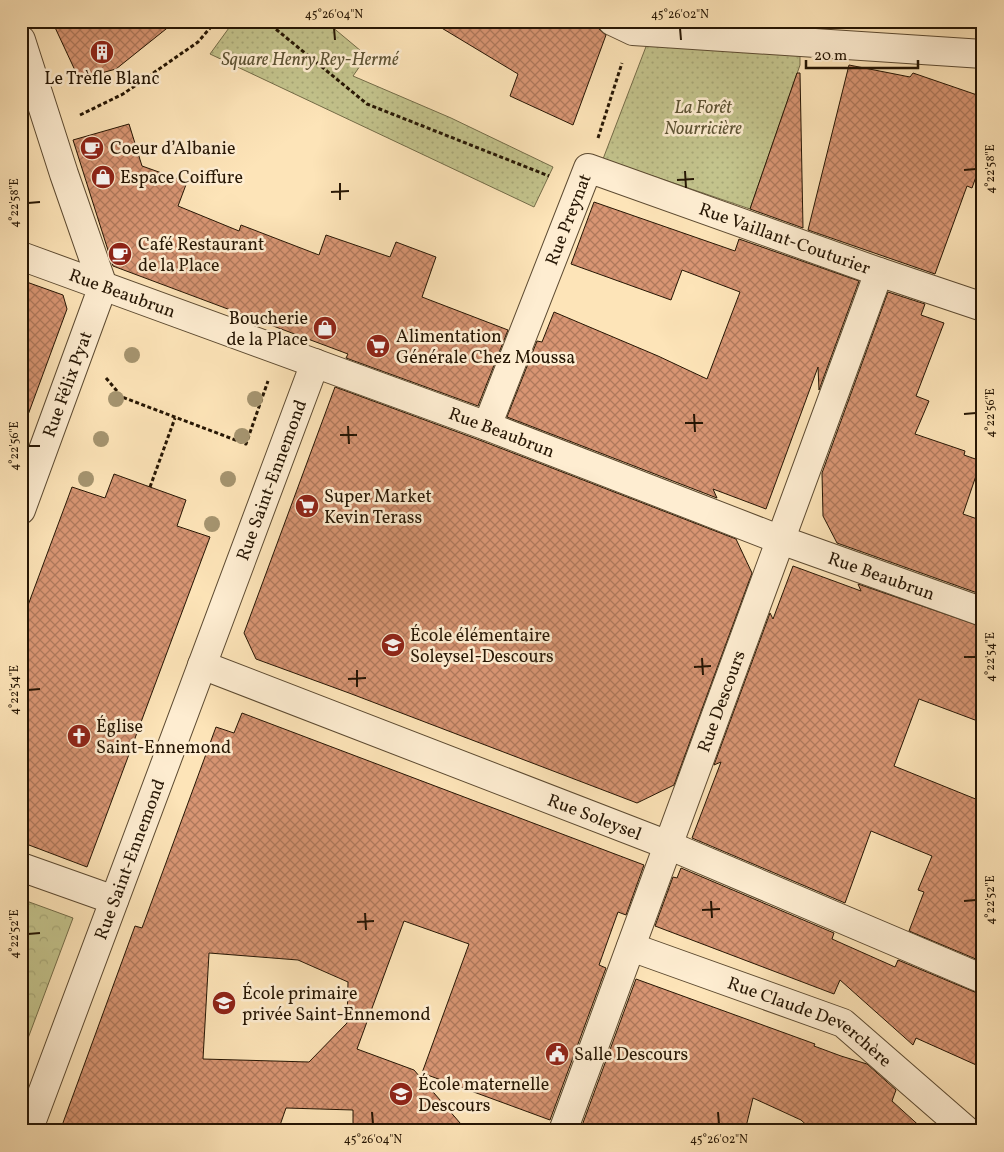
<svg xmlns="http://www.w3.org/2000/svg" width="1004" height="1152" font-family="Vollkorn,serif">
  <defs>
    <pattern id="park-crowns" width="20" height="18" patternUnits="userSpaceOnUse" patternTransform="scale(1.25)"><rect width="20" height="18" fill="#c3c38c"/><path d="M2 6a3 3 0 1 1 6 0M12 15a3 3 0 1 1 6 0" fill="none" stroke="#a7a777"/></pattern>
    <pattern id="garden-dots" width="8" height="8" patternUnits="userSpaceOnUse" patternTransform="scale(1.25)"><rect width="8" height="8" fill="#c3c38c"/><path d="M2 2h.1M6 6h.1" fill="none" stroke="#a7a777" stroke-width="1.8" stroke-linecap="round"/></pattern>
    <pattern id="building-cross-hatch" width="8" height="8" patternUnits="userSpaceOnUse" patternTransform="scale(1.25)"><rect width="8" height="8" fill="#d89573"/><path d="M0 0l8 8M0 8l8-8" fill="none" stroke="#af795c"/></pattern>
  </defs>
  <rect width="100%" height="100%" fill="#fde4b8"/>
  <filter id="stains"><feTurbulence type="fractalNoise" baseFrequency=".004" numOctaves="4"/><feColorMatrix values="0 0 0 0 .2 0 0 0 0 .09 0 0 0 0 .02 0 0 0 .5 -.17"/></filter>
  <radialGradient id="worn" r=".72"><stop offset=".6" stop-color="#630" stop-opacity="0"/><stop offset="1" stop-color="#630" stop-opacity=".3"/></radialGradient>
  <path fill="url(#park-crowns)" stroke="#746c48" d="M21,899L73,918L21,1057Z"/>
  <path fill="url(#garden-dots)" stroke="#746c48" d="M234,21H325L367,56L353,76L451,118L553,167L534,207L210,54Z
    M647,44L800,52V65L750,209L603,159Z"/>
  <path fill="url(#building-cross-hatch)" stroke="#261604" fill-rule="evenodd" d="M52,21H176L116,69L79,79Z
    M430,21H597L599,29L606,35L573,125L510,96L518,74Z
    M849,65L910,77L913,73L983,97V157L972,188L967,186L935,274L808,230Z
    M797,73H800L803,228L750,209Z
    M129,124L142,166L187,182L178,206L239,231L241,225L319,255L326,235L390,257L396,242L436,257L422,297L508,330L478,406L346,358L348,354L113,266L73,140Z
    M594,202L735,251L739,239L859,281L819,390L818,367L766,509L713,489L717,498L507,417L537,341L542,342L554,312L658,356L707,379L740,292L682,270L671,300L571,264Z
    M21,280L63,295L67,309L25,423H21Z
    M888,292L925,304L921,315L944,323L916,396L929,401L915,434L965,451L964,455L981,461L963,514L983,521V595L837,543L823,516L822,473Z
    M335,387L482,441L736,539L752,573L674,785L637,803L349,693L256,659L244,633Z
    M114,474L186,500L177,526L210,537L87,867L21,842V624L72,487L105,498Z
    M793,566L861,591L858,584L983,627V723L919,699L894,766L983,802V962L909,931L924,892L918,890L932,856L871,831L845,903L692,838L721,762L714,765L770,613L773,619Z
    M242,713L644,865L626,915L618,912L599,965L606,968L550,1120L422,1073L469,944L404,921L357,1049L414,1070L467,1131H368L353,1125V1110L286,1108L278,1131H60L135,926L142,928L216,727L234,733ZM209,953L298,960L348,982L347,1023L309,1062L203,1059Z
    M681,868L834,933L832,939L895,967L898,960L977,993L983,994V1068L916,1038L913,1045L840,980L834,994L655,926L673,877L677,878Z
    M636,979L815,1044L814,1046L841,1056L867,1064L896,1090L892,1101L925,1131H813L801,1120L753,1098L745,1131H580Z"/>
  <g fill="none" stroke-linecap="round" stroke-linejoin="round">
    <g stroke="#5c4a31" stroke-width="30">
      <g id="street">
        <path d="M612,21L633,31L983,54"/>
        <path d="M21,40L64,174L103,286"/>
        <path id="s1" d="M21,256L487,426L781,540L983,612"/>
        <path id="s2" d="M487,426L588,168L879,272L983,307"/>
        <path id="s3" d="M21,510L103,286"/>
        <path id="s4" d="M202,665L668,845L983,979"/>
        <path d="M21,867L114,900"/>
        <path id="s5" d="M631,947L843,1023L967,1131"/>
        <path id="s6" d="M28,1131L315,363"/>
        <path id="s7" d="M563,1131L879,272"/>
      </g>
    </g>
    <path stroke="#261604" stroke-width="3" stroke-dasharray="4 2.5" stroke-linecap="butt" d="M266,21L367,104L549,176
      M80,115L123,94L198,42L216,21
      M598,138L622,63
      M106,378L122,397L246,444L268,381
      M150,487L175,418"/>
    <use href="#street" stroke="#feedd1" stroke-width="28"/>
  </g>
  <g fill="#a5946f">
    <circle cx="132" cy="355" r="8"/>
    <circle cx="116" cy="399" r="8"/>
    <circle cx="255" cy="399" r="8"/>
    <circle cx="242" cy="436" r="8"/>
    <circle cx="101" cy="439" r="8"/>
    <circle cx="86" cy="479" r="8"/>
    <circle cx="228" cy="479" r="8"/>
    <circle cx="212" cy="524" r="8"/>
  </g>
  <path fill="none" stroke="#261604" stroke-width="2" d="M334,28L335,40M680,28L681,40M964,170L976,169M685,171L686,188M677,180L694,179M340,183V200M331,192L349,191M28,203L40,202M694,414L695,432M964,414L976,413M685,423H703M348,426L349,444M340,435H357M28,446H40M964,657H976M702,658L703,675M694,667L711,666M357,670V687M348,679L366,678M28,690L40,689M711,901L712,918M964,901L976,900M702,910L720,909M365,913L366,930M357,922L374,921M28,934L40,933M372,1112L373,1124M718,1112L719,1124"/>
  <defs>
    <g id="building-disc" transform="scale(1.25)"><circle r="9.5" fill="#8f2418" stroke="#feedd1"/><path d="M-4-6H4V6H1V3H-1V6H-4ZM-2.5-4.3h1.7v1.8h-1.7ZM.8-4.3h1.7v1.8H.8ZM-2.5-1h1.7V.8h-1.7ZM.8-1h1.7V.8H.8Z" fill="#fff"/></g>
    <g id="cafe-disc" transform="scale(1.25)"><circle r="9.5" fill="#8f2418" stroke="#feedd1"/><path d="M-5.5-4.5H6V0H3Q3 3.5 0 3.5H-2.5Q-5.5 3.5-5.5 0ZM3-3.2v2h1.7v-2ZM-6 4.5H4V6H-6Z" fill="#fff"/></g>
    <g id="shop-disc" transform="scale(1.25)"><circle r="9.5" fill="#8f2418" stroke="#feedd1"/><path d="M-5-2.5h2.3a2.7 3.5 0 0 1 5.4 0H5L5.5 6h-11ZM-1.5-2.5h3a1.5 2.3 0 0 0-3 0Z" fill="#fff"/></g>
    <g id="supermarket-disc" transform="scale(1.25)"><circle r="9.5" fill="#8f2418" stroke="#feedd1"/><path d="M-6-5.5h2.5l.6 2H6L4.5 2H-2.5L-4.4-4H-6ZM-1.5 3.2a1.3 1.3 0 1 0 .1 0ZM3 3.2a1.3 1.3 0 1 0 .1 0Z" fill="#fff"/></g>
    <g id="school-disc" transform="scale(1.25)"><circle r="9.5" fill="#8f2418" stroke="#feedd1"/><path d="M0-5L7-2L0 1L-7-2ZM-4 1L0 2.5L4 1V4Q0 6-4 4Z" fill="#fff"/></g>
    <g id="church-disc" transform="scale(1.25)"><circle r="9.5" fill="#8f2418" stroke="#feedd1"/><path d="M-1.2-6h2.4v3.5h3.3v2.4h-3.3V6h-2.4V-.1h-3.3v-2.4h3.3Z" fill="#fff"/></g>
    <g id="civic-disc" transform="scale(1.25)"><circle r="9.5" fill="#8f2418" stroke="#feedd1"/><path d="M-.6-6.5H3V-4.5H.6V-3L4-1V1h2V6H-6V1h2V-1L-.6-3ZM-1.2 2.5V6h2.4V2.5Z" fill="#fff"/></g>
  </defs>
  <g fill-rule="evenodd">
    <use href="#building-disc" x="102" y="52"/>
    <use href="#cafe-disc" x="92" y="148"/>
    <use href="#shop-disc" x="103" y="177"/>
    <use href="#cafe-disc" x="120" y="254"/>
    <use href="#shop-disc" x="325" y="328"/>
    <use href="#supermarket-disc" x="378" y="346"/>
    <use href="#supermarket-disc" x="307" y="506"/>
    <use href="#school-disc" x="393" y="645"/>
    <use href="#church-disc" x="79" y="736"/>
    <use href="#school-disc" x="224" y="1003"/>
    <use href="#civic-disc" x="557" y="1054"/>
    <use href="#school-disc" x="401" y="1094"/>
  </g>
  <g text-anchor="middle" stroke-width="5" stroke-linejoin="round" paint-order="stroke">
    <g font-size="18" font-style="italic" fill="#5d5334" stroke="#feedd1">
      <text x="310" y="65">Square Henry Rey-Hermé</text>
      <text x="703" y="113">La Forêt<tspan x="703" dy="21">Nourricière</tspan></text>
    </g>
    <g font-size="18" fill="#261604" stroke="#feedd1" text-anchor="start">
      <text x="102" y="84" text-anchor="middle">Le Trèfle Blanc</text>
      <text x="110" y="154">Coeur d’Albanie</text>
      <text x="120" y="183">Espace Coiffure</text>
      <text x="138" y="250">Café Restaurant<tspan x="138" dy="21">de la Place</tspan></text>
      <text x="308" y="324" text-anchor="end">Boucherie<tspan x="308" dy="21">de la Place</tspan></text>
      <text x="396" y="342">Alimentation<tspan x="396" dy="21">Générale Chez Moussa</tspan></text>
      <text x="324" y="502">Super Market<tspan x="324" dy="21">Kevin Terass</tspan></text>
      <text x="410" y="641">École élémentaire<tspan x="410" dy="21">Soleysel-Descours</tspan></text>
      <text x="96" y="732">Église<tspan x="96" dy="21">Saint-Ennemond</tspan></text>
      <text x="242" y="999">École primaire<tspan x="242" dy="21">privée Saint-Ennemond</tspan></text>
      <text x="574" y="1060">Salle Descours</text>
      <text x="418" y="1090">École maternelle<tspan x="418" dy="21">Descours</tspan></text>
    </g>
    <g font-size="18" fill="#261604" stroke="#feedd1">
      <text dy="6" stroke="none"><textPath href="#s2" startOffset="222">Rue Preynat</textPath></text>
      <text dy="6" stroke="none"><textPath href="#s2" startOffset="486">Rue Vaillant-Couturier</textPath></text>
      <text dy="6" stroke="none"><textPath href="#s1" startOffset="108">Rue Beaubrun</textPath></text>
      <text dy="6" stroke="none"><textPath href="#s3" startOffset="134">Rue Félix Pyat</textPath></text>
      <text dy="6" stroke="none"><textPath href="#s1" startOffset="512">Rue Beaubrun</textPath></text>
      <text dy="6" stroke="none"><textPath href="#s6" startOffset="695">Rue Saint-Ennemond</textPath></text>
      <text dy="6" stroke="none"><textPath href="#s1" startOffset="918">Rue Beaubrun</textPath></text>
      <text dy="6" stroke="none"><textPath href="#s7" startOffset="458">Rue Descours</textPath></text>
      <text dy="6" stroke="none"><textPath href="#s4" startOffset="421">Rue Soleysel</textPath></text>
      <text dy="6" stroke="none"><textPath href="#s6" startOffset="290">Rue Saint-Ennemond</textPath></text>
      <text dy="6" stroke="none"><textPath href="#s5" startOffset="195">Rue Claude Deverchère</textPath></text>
    </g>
  </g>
  <rect width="1004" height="1152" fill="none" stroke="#fde4b8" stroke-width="55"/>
  <path d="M806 60v8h112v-8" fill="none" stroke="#261604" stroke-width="2.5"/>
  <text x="814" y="60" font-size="15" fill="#261604" stroke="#feedd1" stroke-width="4" paint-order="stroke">20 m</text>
  <rect x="28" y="28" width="948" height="1096" fill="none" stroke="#261604" stroke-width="2"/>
  <g font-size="12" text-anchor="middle" fill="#261604">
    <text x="334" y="18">45°26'04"N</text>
    <text x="680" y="18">45°26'02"N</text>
    <text transform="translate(990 169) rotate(-90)" y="4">4°22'58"E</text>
    <text transform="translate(14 203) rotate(-90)" y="4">4°22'58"E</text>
    <text transform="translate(990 413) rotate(-90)" y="4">4°22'56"E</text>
    <text transform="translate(14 446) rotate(-90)" y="4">4°22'56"E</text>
    <text transform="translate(990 657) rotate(-90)" y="4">4°22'54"E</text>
    <text transform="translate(14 690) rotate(-90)" y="4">4°22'54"E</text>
    <text transform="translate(990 900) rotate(-90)" y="4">4°22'52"E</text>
    <text transform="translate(14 934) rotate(-90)" y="4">4°22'52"E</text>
    <text x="373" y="1143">45°26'04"N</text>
    <text x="719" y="1143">45°26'02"N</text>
  </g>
  <rect width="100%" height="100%" filter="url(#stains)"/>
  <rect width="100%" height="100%" fill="url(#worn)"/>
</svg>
